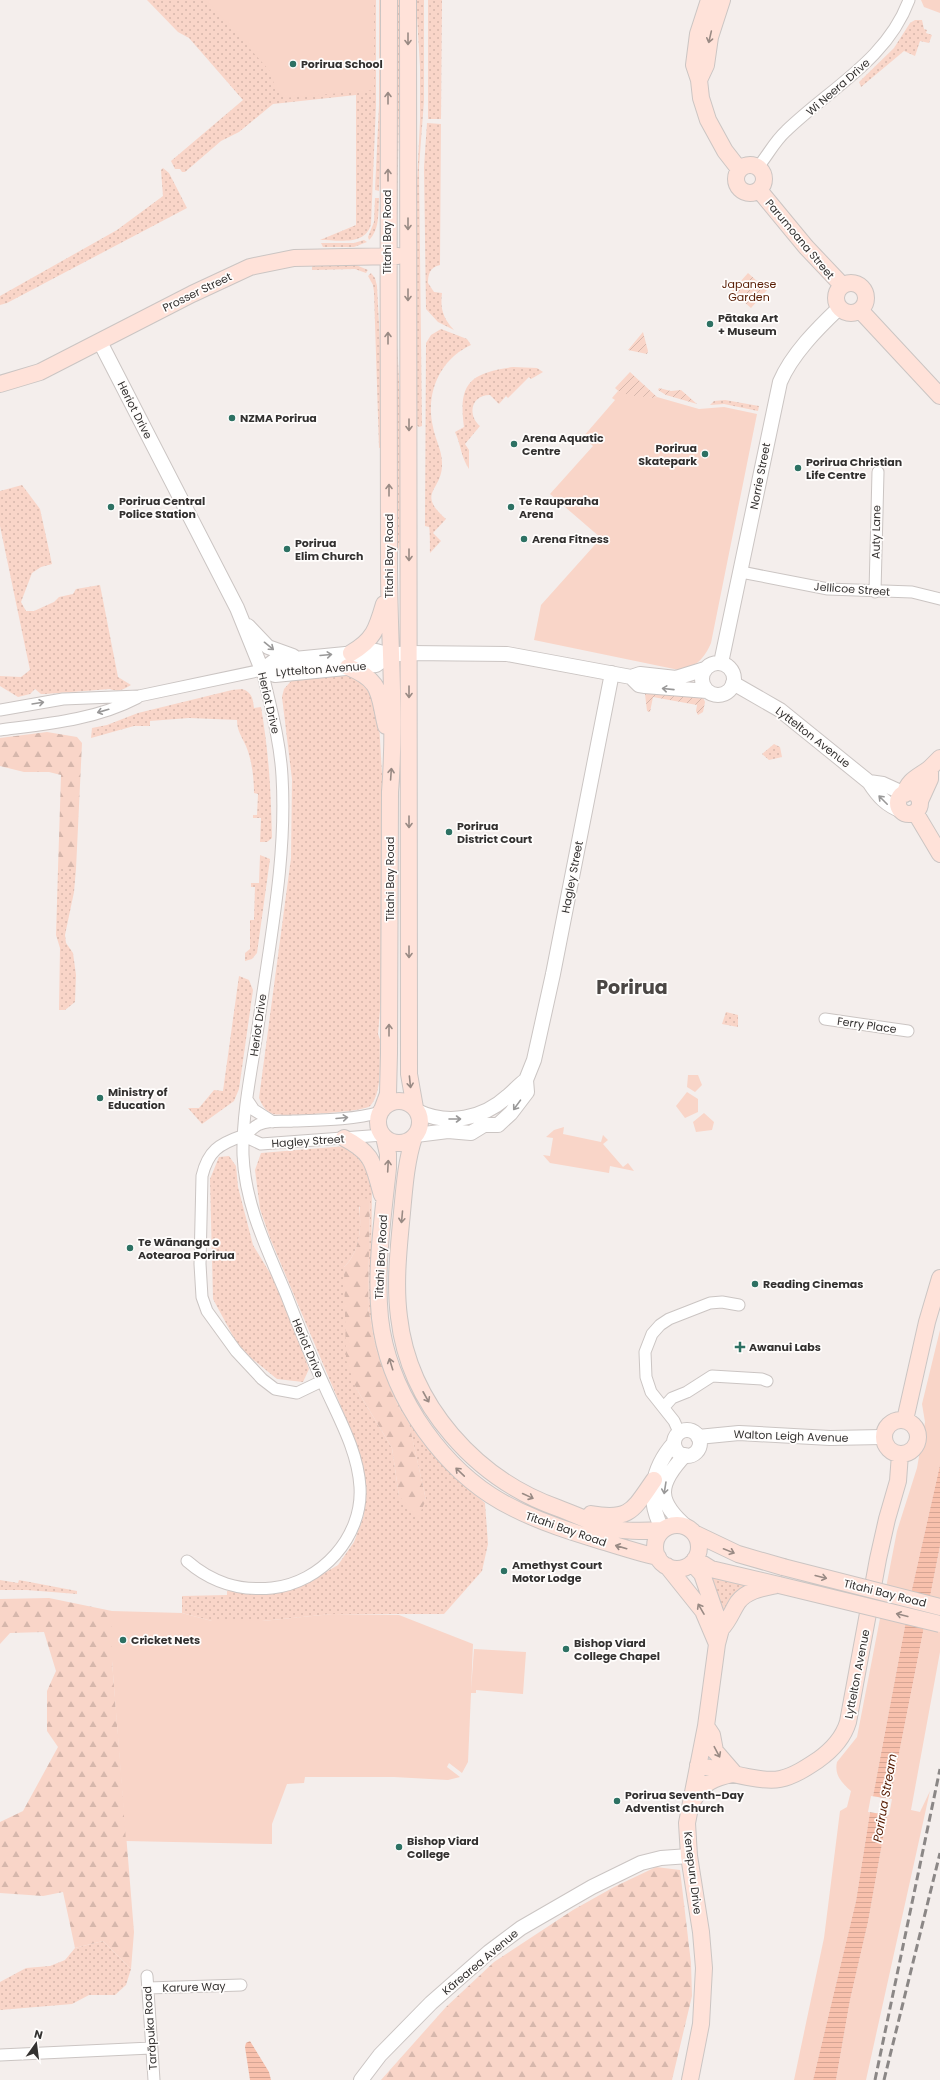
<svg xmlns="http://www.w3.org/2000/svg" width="940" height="2080" font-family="Poppins,sans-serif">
  <defs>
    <pattern id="grass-dots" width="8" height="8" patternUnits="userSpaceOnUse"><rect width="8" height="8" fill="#f9d5c8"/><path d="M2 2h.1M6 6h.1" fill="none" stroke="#d6b7ac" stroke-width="1.8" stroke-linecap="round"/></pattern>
    <pattern id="forest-firs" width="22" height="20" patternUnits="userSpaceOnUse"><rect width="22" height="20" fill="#f9d5c8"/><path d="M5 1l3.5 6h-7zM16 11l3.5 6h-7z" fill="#d6b7ac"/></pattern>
    <pattern id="garden-furrows" width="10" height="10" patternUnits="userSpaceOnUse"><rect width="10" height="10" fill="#f9d5c8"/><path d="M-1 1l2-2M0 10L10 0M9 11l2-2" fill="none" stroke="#d6b7ac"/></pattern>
    <pattern id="water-rules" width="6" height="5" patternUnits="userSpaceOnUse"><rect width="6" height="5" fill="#f8c0ac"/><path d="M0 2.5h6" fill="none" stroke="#d5a594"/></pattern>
  </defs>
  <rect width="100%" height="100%" fill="#f4eeec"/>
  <path fill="url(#grass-dots)" fill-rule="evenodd" d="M147,0H376V105L371,224C366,246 338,240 320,240L356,225V95L273,104L239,132L221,141L185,172H182L180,169H175L171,161L243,100L189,38L178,32Z
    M379,0H383V108L379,191L375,190L379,105Z
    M396,0H401L397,219H395Z
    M416,0H424V101L419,167L422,426L419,427L415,424L414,242L420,121V67Z
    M428,0H442L441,119H428Z
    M915,20H922L924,29L927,30L926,33L932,35L929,43L920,41L915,56L904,51L861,87L859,82L894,48L910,23Z
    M427,123L441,124L440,265C430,267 428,274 428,283L434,292L442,293C440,309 443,318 454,330L438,322L426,309L424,167Z
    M163,168L169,173L187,208L7,303L0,305V296L117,230L163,196L161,170Z
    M375,198H379C378,213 380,229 369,240L368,237L374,222Z
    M364,240L367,242L354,247H323L321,243H354Z
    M312,265H356L368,270L366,273L355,269L312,270Z
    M371,273L375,278L377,286L383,399V447L379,448L374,292L373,285L368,276Z
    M441,329L467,339L471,345C440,359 425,393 433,427C435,439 442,450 442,463C443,491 415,492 446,519L433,533L441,541L430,553C430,549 430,528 429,527L425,526L426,343L431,335Z
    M395,344H397C399,372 408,543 396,556Z
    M513,367L537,368L543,372L531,379L529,377L508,398L506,396L499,404L490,395C471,395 467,415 480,426L465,444L469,450V469C461,457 461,445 455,432L464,427C458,383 470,373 513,367Z
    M725,400L759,406L758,411L724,404L710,405L714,401Z
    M22,485L40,509L52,564L41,567L32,573L21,602L26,611H34L54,602L59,597L73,594L76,589L100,585L118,677L131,685C123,690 118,692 110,689L45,694H41L35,689L30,694L18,697L0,686V676L21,677L30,670L0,526V491Z
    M337,675L353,676L369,685L379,722L383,791V975L378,1034L380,1040C379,1058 383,1093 370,1106C364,1112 282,1117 273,1114C265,1111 262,1105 259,1098L291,858L292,779L282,697L284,689L292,680Z
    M242,689C252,692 253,699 254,708L261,707C269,754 271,792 272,838L267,842H260L261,818H253V815H257L258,794L254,793C254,779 252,760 246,746C242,737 237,731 237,720L189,718L150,721V726H134L91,738L92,728L107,725L138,713L232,690Z
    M774,744L780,747L782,757L769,760L762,754Z
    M260,855L270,859L257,953L252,959L245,961V953L250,949V920H254L255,887H251V883H259Z
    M58,869H76L74,892L65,935L66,943L73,953L76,975L75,1002L65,1010H59L60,948L56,935Z
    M239,976L249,980L253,990L239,1089L234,1101L202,1124L188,1108H199L214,1090L223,1091Z
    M726,1012L738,1015V1027L722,1024Z
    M346,1146L359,1152L372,1176L371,1306L379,1348L401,1407L439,1462L485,1503L488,1544L482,1571L444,1614H332L262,1621H212L182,1613V1596L227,1595V1591L272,1593L304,1585L338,1565L354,1542L364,1515V1471L350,1428L270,1238L260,1209L255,1170L261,1153ZM370,1199L368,1307L376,1349L399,1408L409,1424L426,1500L399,1496L392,1448L356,1388L344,1267C360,1252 362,1227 359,1207Z
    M229,1156L236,1166L238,1187L253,1245L279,1288L309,1369L303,1382L277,1379L240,1349L213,1299L210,1179L219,1157Z
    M711,1577L744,1585L724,1618Z
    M0,1580L18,1583L19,1580L77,1591V1594L27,1590H0Z
    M103,1941L131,1969L126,1985L115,1995H89L72,2004L0,2010V1982L26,1968L50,1966L65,1960L75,1948Z"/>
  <path fill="url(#forest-firs)" d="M47,732L77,737L82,743L76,869H58L61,775L49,772H24L0,766V738Z
    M361,1198L370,1199L368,1307L376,1349L399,1408L409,1423L426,1500L418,1517L399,1496L392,1448L356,1388L346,1360L344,1267C357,1255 361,1235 360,1217C360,1210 359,1205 361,1198Z
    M49,1598L112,1611V1661L134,1932L131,1969L103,1941L75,1948L63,1892L43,1896L0,1893V1822L23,1811L58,1747L47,1731V1691L56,1671L44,1632L10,1633L0,1644V1599Z
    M656,1867L680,1870L691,1963L692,1996L672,2080H381L446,2007L494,1962L573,1910L614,1887Z"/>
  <path fill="#f9d5c8" d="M206,0H374V90L284,98V94L276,89L269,70Z
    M921,0H940V13L924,7Z
    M618,391L654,398L657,397L699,409L724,407L757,414L711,643C704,659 696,667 679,670L534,640L541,605L601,538L550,494L593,446L583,437L615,400L612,398Z
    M688,1075H698L702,1085L695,1092L687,1087Z
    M687,1092L698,1099V1112L685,1118L676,1106Z
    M704,1113L714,1122L712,1130L696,1132L693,1122Z
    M564,1127L563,1134L601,1142L603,1135L608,1140L603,1144L623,1167L628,1163L634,1171L610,1166L609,1173L550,1163L543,1155L550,1156L553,1138L546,1137L554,1130Z
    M940,1330V1465L912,1589L870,1812L856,1901L813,2080H794L824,1938L840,1811L847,1807L851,1791C842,1783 834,1775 837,1762L857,1737L897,1531L917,1468L925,1422L922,1404Z
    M940,1546V1652L911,1810L920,1812L930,1791L866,2080H836L850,2000L868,1922L890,1799Z
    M112,1611L182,1613L212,1621H262L332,1614L399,1615L473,1644L471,1691L474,1649L526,1652L523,1694L476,1690V1693H471L468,1762L462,1773L449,1763L447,1767L460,1777L448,1780L394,1777H305L304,1783L287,1784L272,1824V1844L126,1841L112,1661Z"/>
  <path fill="url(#garden-furrows)" d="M748,273L767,290L751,308L732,291Z
    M643,332L648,351L647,354L628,350Z
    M630,372L657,397L654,398C642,396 623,397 615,388Z
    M659,388L671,391L681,390L697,404L666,395L658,390Z
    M646,692L703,697L705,702L703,712L698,715L696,711L697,705L653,697L650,712L647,711L645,694Z"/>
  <path fill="url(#water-rules)" d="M940,1465V1546L890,1799L868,1922L850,2000L836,2080H813L856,1901L870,1812L912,1589Z
    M250,2041L269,2072L271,2080H250L245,2047L246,2043Z"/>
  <path fill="#f4eeec" d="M871,1796L892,1799L889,1815L868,1812Z"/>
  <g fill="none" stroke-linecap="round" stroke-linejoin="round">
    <g stroke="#cbc5c3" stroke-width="13">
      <path id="minor" d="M758,167C768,155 774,142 786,131C829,89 887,60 909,0
        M741,572L828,589L912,592L940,599
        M875,592L878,472
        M0,710L63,699L139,696L262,670C270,705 280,740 282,776C287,858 270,939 259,1020C253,1064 242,1110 243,1155C245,1205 267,1249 286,1294C298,1325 310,1355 324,1385C338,1417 358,1451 360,1487C363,1537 321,1583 272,1588C239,1591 212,1583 187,1561
        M0,730C46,724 95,720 137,698
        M825,1019L908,1031
        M248,1101L254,1110L273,1122
        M244,1136L261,1144L383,1135
        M322,1381L297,1393L275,1389L262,1379L236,1351L207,1311L202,1297L200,1264L202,1176C208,1151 219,1144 242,1136C249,1134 253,1126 260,1124C269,1120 283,1122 293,1121C322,1120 352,1120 381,1112
        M664,1407L672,1398L687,1392L712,1376L762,1379L767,1381
        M679,1432L674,1421L651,1392L646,1377L645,1352L652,1334L660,1325L669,1319L710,1303L722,1302L739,1305
        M147,1976L154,2080
        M148,1988L241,1985
        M0,2055L151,2048"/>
    </g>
    <g stroke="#cbc5c3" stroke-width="16">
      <path id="tertiary" d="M100,342L237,608L262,670
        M248,626L268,647L293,656
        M702 679a16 16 0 1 1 32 0a16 16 0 1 1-32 0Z
        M721,663L780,382C792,354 817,329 839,308
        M262,670L274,661L376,651L390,655L409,653L507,654L631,677L640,674L676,678L705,669
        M262,670L275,675L376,665L390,655
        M631,677L639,685L645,686L707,691
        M733,683L780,710L869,782C878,796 886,805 902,811
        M869,782L883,784L905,794
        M417,1111C448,1126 483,1119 508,1096C515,1090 519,1085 526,1080
        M416,1135L448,1131L471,1133L484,1125H498L511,1113L527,1092L526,1080L534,1060L553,974L612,673
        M674 1443a13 13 0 1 1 26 0a13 13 0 1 1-26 0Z
        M698,1437L739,1433L830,1438L883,1437
        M685,1455C657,1485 656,1501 688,1528
        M663,1530C646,1500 651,1469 674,1443
        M361,2080L380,2055L431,2003L489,1952L521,1928L592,1887L641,1863L661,1858L689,1856"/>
    </g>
    <g stroke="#cbc5c3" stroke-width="18">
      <path id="secondary" d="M408,0L409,1074L415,1108
        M709,0L698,34L694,65L699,80L701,98L708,120L725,151L739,169
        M699,80L706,65L710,37L722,0
        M736 179a14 14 0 1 1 28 0a14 14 0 1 1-28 0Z
        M759,190L806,247L842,285
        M836 298a15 15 0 1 1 30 0a15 15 0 1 1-30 0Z
        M860,310L940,396
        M0,384L40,372L192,294L250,267L294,258L398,256
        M351,653C374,640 377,628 384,604
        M348,667C383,681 378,694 386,726
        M898 803a11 11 0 1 1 22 0a11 11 0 1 1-22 0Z
        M905,794C907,779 923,775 931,767C934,764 937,761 940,758
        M920,801L930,779V769
        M915,812L940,854
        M378 1122a21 21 0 1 1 42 0a21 21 0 1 1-42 0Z
        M382,1110L388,1094L389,1053L390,792C396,717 389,641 389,566C389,377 388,189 389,0
        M384,1137L388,1154V1168C383,1217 375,1268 380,1318C384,1354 398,1389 417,1419C462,1488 511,1514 589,1537C612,1544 635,1552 658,1557
        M414,1137C405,1165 404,1194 401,1223C398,1254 395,1286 399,1317C409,1405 476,1479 558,1508C577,1515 596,1525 615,1529C631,1532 647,1531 663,1530
        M344,1138C375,1154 373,1165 382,1195
        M884 1437a17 17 0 1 1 34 0a17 17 0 1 1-34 0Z
        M905,1420L927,1322L940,1278
        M591,1514C630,1521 633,1510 654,1480
        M655 1547a22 22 0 1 1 44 0a22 22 0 1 1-44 0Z
        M694,1533L738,1554L783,1567
        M695,1559L711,1569L779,1585
        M667,1566L703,1611L717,1644
        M721,1629C729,1621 732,1611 738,1602C747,1590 763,1588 777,1585
        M706,1726L712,1735L715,1751L734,1773
        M698,1765C719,1770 760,1783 780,1779C794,1776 806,1768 818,1760C832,1750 843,1739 848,1722L878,1559L887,1519L898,1481L900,1454
        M694,1799C703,1782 715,1778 732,1774
        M690,2080L701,2024L704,1968L701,1932L689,1856L687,1823L706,1726L717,1644L721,1629L702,1574L692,1563"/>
    </g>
    <use href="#minor" stroke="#fff" stroke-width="11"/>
    <use href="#tertiary" stroke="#fff" stroke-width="14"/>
    <use href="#secondary" stroke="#ffe2d9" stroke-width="16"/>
    <path stroke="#8b8786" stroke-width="3" stroke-dasharray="8 4" stroke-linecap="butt" d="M875,2080L940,1769
      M884,2080L940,1853"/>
    <g stroke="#cbc5c3" stroke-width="18" stroke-linecap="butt">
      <path id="secondary-bridge" d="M783,1567L940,1607
        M779,1585L940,1624"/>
    </g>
    <use href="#secondary-bridge" stroke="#ffe2d9" stroke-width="16"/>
  </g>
  <defs><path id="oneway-shaft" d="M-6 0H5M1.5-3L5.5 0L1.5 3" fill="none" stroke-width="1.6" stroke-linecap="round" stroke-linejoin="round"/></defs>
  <g stroke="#998a84">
    <use href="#oneway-shaft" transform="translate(710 37) rotate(103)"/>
    <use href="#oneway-shaft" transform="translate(408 39) rotate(90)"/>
    <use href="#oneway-shaft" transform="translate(388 98) rotate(-90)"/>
    <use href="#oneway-shaft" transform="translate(388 175) rotate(-90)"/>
    <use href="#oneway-shaft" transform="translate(408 224) rotate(90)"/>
    <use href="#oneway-shaft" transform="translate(408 295) rotate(90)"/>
    <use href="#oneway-shaft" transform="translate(388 338) rotate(-90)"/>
    <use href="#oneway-shaft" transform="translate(409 425) rotate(90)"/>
    <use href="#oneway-shaft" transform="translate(389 490) rotate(-90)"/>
    <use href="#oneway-shaft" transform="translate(409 555) rotate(90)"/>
    <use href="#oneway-shaft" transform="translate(409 692) rotate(90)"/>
    <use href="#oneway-shaft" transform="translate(391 774) rotate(-86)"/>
    <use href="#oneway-shaft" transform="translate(409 822) rotate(90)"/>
    <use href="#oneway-shaft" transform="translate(409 952) rotate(90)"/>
    <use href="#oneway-shaft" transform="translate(389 1030) rotate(-90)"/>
    <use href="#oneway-shaft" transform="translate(410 1082) rotate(84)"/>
    <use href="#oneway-shaft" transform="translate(388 1166) rotate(-87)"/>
    <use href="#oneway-shaft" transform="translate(402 1217) rotate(95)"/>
    <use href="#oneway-shaft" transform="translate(391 1364) rotate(-107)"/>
    <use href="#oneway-shaft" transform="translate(426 1397) rotate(61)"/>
    <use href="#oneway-shaft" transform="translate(460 1472) rotate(-136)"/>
    <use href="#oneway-shaft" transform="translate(528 1496) rotate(25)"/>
    <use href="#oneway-shaft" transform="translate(621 1547) rotate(-164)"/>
    <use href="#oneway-shaft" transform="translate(729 1551) rotate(22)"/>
    <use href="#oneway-shaft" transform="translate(821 1577) rotate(14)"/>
    <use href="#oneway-shaft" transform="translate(701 1609) rotate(-120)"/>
    <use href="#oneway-shaft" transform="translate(902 1615) rotate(-166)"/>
    <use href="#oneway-shaft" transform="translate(717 1752) rotate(62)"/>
  </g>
  <g stroke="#999898">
    <use href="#oneway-shaft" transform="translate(269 646) rotate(39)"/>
    <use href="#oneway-shaft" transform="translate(326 655) rotate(-5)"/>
    <use href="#oneway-shaft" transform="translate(668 689) rotate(-174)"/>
    <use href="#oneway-shaft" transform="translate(38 703) rotate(-9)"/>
    <use href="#oneway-shaft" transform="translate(103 711) rotate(164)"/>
    <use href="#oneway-shaft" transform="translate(883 800) rotate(-135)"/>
    <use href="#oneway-shaft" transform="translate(517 1105) rotate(126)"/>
    <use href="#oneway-shaft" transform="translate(342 1118) rotate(-5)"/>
    <use href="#oneway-shaft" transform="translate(455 1119)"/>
    <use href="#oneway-shaft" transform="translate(665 1488) rotate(99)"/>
  </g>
  <g fill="#2d7163" stroke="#fffdfc" stroke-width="1.5">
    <circle cx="293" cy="64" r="4"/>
    <circle cx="710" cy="324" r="4"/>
    <circle cx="232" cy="418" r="4"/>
    <circle cx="514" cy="444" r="4"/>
    <circle cx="705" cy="454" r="4"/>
    <circle cx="798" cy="468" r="4"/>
    <circle cx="111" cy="507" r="4"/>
    <circle cx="511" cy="507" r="4"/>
    <circle cx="524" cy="539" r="4"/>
    <circle cx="287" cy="549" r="4"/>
    <circle cx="449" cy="832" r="4"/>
    <circle cx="100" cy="1098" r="4"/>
    <circle cx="130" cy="1248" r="4"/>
    <circle cx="755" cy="1284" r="4"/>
    <path d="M738 1341h4v4h4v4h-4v4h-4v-4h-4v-4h4z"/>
    <circle cx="504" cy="1571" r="4"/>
    <circle cx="123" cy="1640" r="4"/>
    <circle cx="566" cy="1649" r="4"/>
    <circle cx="617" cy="1801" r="4"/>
    <circle cx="399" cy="1847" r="4"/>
  </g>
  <g text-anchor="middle" stroke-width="3.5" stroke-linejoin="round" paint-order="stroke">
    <g font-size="11" font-weight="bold" fill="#333130" stroke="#fffdfc" text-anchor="start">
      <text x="301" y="68">Porirua School</text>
      <text x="718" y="322">Pātaka Art<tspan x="718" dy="13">+ Museum</tspan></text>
      <text x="240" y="422">NZMA Porirua</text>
      <text x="522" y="442">Arena Aquatic<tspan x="522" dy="13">Centre</tspan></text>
      <text x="697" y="452" text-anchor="end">Porirua<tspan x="697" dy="13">Skatepark</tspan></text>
      <text x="806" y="466">Porirua Christian<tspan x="806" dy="13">Life Centre</tspan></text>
      <text x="119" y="505">Porirua Central<tspan x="119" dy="13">Police Station</tspan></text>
      <text x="519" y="505">Te Rauparaha<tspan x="519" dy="13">Arena</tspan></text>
      <text x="532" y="543">Arena Fitness</text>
      <text x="295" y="547">Porirua<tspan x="295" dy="13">Elim Church</tspan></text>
      <text x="457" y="830">Porirua<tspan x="457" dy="13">District Court</tspan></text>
      <text x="108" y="1096">Ministry of<tspan x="108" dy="13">Education</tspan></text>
      <text x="138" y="1246">Te Wānanga o<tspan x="138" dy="13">Aotearoa Porirua</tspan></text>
      <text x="763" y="1288">Reading Cinemas</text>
      <text x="749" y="1351">Awanui Labs</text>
      <text x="512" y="1569">Amethyst Court<tspan x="512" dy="13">Motor Lodge</tspan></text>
      <text x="131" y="1644">Cricket Nets</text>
      <text x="574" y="1647">Bishop Viard<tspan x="574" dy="13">College Chapel</tspan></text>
      <text x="625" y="1799">Porirua Seventh-Day<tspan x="625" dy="13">Adventist Church</tspan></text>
      <text x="407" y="1845">Bishop Viard<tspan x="407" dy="13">College</tspan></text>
    </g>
    <g font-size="11" fill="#333130" stroke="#fffdfc">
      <text transform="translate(838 87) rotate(-41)" y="4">Wi Neera Drive</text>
      <text transform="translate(387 232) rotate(-90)" y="4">Titahi Bay Road</text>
      <text transform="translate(800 239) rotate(50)" y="4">Parumoana Street</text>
      <text transform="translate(197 292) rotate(-26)" y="4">Prosser Street</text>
      <text transform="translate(135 410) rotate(63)" y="4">Heriot Drive</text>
      <text transform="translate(760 476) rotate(-79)" y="4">Norrie Street</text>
      <text transform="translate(876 532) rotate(-89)" y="4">Auty Lane</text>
      <text transform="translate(389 556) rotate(-90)" y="4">Titahi Bay Road</text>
      <text transform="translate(852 589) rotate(4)" y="4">Jellicoe Street</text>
      <text transform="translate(321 669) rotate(-4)" y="4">Lyttelton Avenue</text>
      <text transform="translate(269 703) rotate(77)" y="4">Heriot Drive</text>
      <text transform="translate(813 737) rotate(38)" y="4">Lyttelton Avenue</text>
      <text transform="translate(572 877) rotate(-79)" y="4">Hagley Street</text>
      <text transform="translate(390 879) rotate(-90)" y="4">Titahi Bay Road</text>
      <text transform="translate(258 1025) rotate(-82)" y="4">Heriot Drive</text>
      <text transform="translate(867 1025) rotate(8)" y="4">Ferry Place</text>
      <text transform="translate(308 1141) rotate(-4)" y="4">Hagley Street</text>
      <text transform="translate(381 1257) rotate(-87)" y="4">Titahi Bay Road</text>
      <text transform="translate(308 1348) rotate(67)" y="4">Heriot Drive</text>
      <text transform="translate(791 1436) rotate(2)" y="4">Walton Leigh Avenue</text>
      <text transform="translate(566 1529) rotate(19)" y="4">Titahi Bay Road</text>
      <text transform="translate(885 1593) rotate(14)" y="4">Titahi Bay Road</text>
      <text transform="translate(857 1674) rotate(-79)" y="4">Lyttelton Avenue</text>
      <text transform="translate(693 1873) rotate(83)" y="4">Kenepuru Drive</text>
      <text transform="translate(480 1962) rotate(-40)" y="4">Kārearea Avenue</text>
      <text transform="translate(194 1987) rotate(-2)" y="4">Karure Way</text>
      <text transform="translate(150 2028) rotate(-94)" y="4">Tarāpuka Road</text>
    </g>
    <g font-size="11" fill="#581c03" stroke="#fffdfc">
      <text x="749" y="288">Japanese<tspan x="749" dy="13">Garden</tspan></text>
    </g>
    <g font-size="12" font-style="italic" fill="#551a01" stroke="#fffdfc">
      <text transform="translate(885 1798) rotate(-80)" y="4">Porirua Stream</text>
    </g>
    <g font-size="19" font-weight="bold" fill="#4a4644" stroke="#fffdfc">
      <text x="632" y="994">Porirua</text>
    </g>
  </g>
  <g transform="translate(36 2044) rotate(14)" stroke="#fffdfc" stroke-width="3" paint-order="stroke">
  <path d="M0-3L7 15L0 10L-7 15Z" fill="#333130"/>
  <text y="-6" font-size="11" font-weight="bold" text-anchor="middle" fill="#333130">N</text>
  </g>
</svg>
